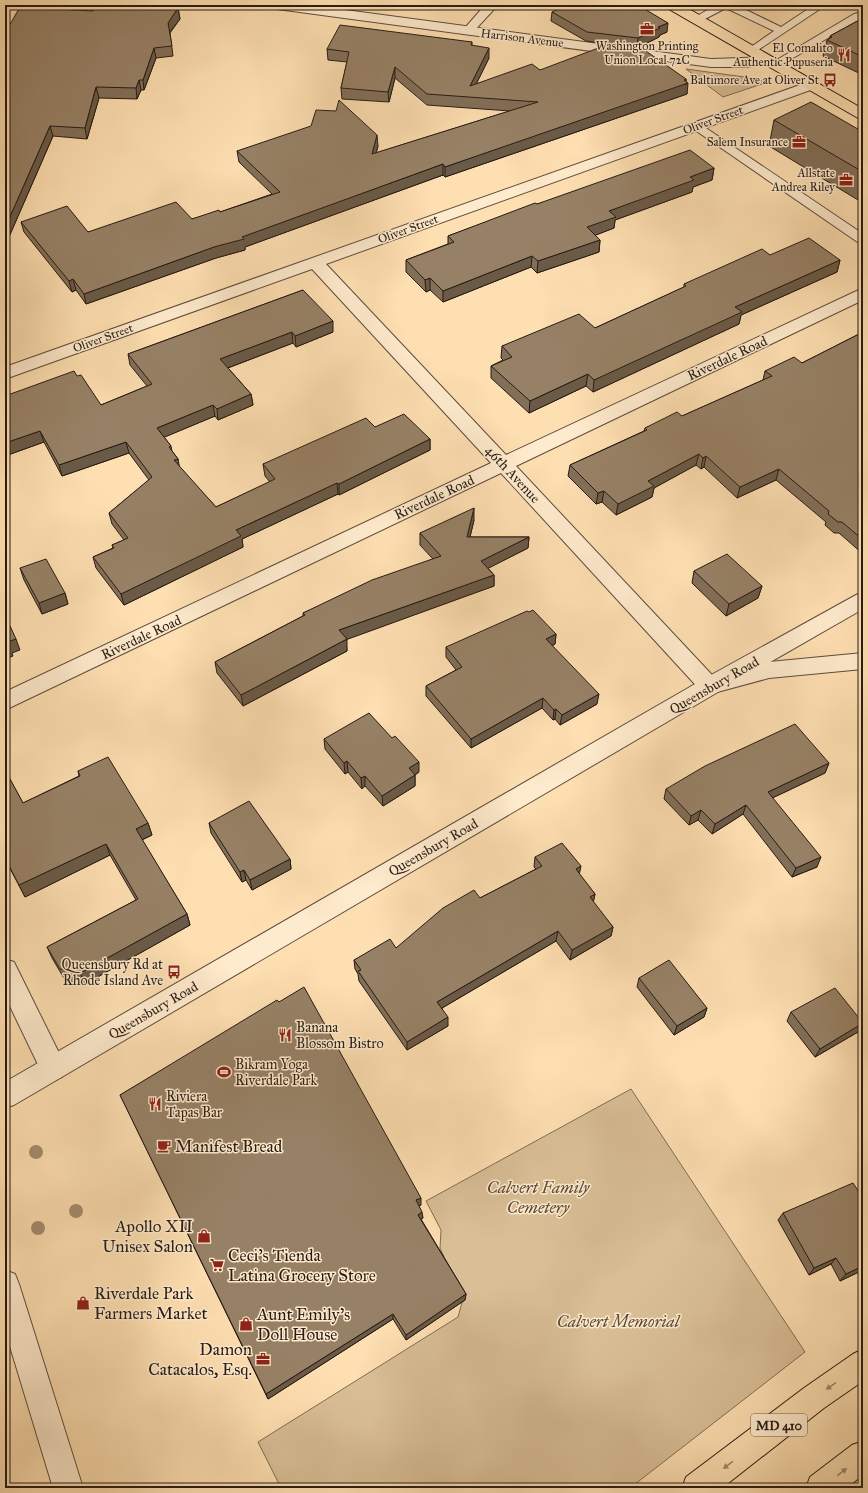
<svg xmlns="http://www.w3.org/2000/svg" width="868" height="1493" font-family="'IM FELL Great Primer',serif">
  <rect width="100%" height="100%" fill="#fedfb1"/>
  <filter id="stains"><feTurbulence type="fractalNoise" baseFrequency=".005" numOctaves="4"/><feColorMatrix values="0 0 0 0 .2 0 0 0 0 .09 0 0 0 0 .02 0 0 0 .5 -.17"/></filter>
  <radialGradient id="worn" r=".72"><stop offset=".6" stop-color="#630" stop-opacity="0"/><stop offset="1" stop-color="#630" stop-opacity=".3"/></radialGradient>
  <path fill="#d9be96" stroke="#806c55" d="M686,69L759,79L765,83L723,97Z
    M631,1089L805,1352L630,1488H281L258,1442L458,1317L463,1299L440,1248L441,1230L426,1201Z"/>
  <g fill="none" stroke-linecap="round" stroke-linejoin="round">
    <g stroke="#5d4c3b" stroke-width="2">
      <path id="service" d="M485,5H498L472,33H464L463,31L464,29Z
        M716,5H736L781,27L814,5H826L752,54L747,51L748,49L774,31L726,8L701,21H693L692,19Z
        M863,12V18L779,66L775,67L770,64L854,14Z
        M696,123L700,124L863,234V244L859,243L692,128L690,126Z"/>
    </g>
    <g stroke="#5d4c3b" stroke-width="2">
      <path id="minor" d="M270,5H308L711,59L773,57L775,60L773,63C753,68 732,67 711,67L277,9L272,8Z
        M811,81L816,82L818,85L816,88L326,264L506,455L863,288V300L516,466L714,677L769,662L863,653V669L769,678L710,694L702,692L501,473L5,710V692L491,463L312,269L5,379V367Z
        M5,959L14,962L62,1059L66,1068L62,1077L53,1080L44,1077L5,996Z
        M5,1270L15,1274L19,1284L83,1488H53L5,1330Z"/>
    </g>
    <g stroke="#5d4c3b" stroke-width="2">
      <path id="tertiary" d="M863,592V609L718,692L14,1105L5,1108V1082L702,680L856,595Z"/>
    </g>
    <g stroke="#271b14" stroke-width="2">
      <path id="primary" d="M665,5H682L863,109V119L858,118L667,8Z
        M863,1349V1381L824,1408L722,1488H682L686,1477L804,1388L853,1354Z
        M863,1441V1475L846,1488H806L810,1477L852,1445Z"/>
    </g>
    <use href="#service" fill="#feeacc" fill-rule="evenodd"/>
    <use href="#minor" fill="#feeacc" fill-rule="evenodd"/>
    <use href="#tertiary" fill="#feeacc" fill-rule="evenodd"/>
    <use href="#primary" fill="#fedfb1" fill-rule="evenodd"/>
  </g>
  <g fill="#a58e70">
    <circle cx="36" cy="1152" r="7"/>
    <circle cx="76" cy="1211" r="7"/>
    <circle cx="38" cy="1228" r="7"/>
  </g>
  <path fill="#826f58" stroke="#271b14" d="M178,8L180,19L170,33L173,56L156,58L144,90H141L137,99L99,98L87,139L53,136L5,246V33L93,11Z
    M552,12L667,32L660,35L659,37L637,48L586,41L551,21Z
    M863,18V75L823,56L827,40L830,38V36Z
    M472,42V45L489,58L476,84L540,70L686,79L687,94L445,177L443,175L245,247V250L216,258L86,304L76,290L72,292L24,232L21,222L88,232L192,219L220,212L272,194L239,162L237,151L378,146L376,153L510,111L427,105L395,78L389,102L342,99L341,88L347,62L328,60L327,49Z
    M774,120L863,132V203L769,146Z
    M714,168L712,180L693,187L692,192L615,220L614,228L595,235L600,240L599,252L537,273L531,267L443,302L430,290L426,292L406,272V260L448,244V236L537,204Z
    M770,255L840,260L837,272L741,315L739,324L593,392L586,386L529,413L491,378V366L503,360L501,358L502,346L595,328L684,287V284Z
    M303,290L333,332L296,347L293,343L228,368L251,394L253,405L218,420L215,416L164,437L171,446L172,451L178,459L179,467L216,507L270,482L265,476L263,464L375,427L430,439V450L339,495L338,494L242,539L243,547L124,605L96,568L93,557L113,548L112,545L124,540L112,524L109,513L149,480L129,453L62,476L44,442L5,456V396L101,405L147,386L130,365L128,354Z
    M863,332V554L839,533H834L825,525L826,522L776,480L737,498L704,467L701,469L696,465L654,488L652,497L616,515L602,502L596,504L568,476L570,465L644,431L645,428L682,416L763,380L765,371L802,363Z
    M474,520L470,537H529L528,548L488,568L494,575V586L346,639L347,651L243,706L217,673L215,662L303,616V613L433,559L420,545V533Z
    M20,568L65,593L68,604L42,614L24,580Z
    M694,571L762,586L758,598L726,616L692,583Z
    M556,634L555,644L552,646L597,704L560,725L555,719L553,720L542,708L471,748L426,696V686L456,670L446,657V647Z
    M324,739L419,772L415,775V786L383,806L365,786L362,789L348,772L345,774L325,749Z
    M829,763L825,773L772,798L817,867L792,877L743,814L712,834L698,820L689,825L664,799L666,789Z
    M5,770L23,803L79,776L78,771L148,823L152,835L142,840L187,914L190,925L85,984L65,980L52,958L47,947L136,900L110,855L25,897L5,859Z
    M209,823L290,859L291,869L252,890L246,880L242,882L211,833Z
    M535,857L579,874L595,894L593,902L613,927L611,936L570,960L556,941L442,1008L448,1026L407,1050L359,981L358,974L355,969L354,960L396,948L480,898L536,869L534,867Z
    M639,978L707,1008L704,1017L674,1035L637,987Z
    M279,1002L421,1205L419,1206L423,1218L421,1219L466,1294L465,1300L406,1340L393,1319L268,1399L120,1095Z
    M791,1012L863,1024L858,1032L815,1057L787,1021Z
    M863,1198V1270L840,1281L831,1264L809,1275L778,1220L783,1213Z"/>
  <path fill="#6a5a47" stroke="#271b14" d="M178,8L180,19L169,33L168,23Z
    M668,23L667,32L660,35L659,37L637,48L638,38L658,27Z
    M154,48L156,58L144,90L143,80Z
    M489,48V58L470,97V86Z
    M395,67V78L389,102L388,92Z
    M686,79L685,85L688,83L687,94L445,177V167Z
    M139,80L141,90L137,99L136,88Z
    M96,87L99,98L87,139L85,128Z
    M50,126L53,136L5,246V228Z
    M377,135L378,146L373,165L372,154Z
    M443,164V175L245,247V250L216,258L86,304L84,294Z
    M714,168L712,180L693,187L692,192L615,220L614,228L586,239L587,227L609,211L690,177Z
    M600,240L599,252L537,273L538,261Z
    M532,256L531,267L443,302V291Z
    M840,260L837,272L741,315L739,324L593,392L594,380L735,307Z
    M430,278V290L426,292L425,280Z
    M73,279L76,290L72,292L69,281Z
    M333,321V332L296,347L295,336Z
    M292,332L293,343L222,370L220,359Z
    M588,374L586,386L529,413L530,401Z
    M251,394L253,405L218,420L217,409Z
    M213,405L215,416L160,439L157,428Z
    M40,431L44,442L5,456V443Z
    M430,439V450L339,495V484Z
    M126,442L129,453L62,476L59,465Z
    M699,454L696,465L654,488L652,497L616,515L618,504L648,481Z
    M706,456L704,467L701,469L703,458Z
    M178,459L180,470L174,460Z
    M779,469L776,480L737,498L740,487Z
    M337,483L338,494L242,539L243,547L124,605L121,594L236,530Z
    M604,491L602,502L596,504L598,493Z
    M474,508V520L467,549V537Z
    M529,537L528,548L481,572V561Z
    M494,575V586L340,642L339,630Z
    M762,586L758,598L726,616L729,604Z
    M65,593L68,604L42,614L39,603Z
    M556,634L555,644L545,649L546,639Z
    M16,639L20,650L12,653L13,656L5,659V647L7,642Z
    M347,639V651L243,706L241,695Z
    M599,694L597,704L560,725L562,715Z
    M543,698L542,708L471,748V739Z
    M556,709L555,719L553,720L554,710Z
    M347,761L348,772L345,774L344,763Z
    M419,762V772L410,778L409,768Z
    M829,763L825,773L764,802L768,792Z
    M415,775V786L383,806L382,796Z
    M365,776V786L362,789L361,778Z
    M746,805L743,814L712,834L715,824Z
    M701,810L698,820L689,825L691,816Z
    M148,823L152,835L139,841L136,829Z
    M106,844L110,855L25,897L19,885Z
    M821,857L817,867L792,877L796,868Z
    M290,859L291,869L252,890L250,880Z
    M581,866L579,876L576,869Z
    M244,870L246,880L242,882L240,872Z
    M595,894L593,904L590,897Z
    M187,914L190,925L85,984L80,973Z
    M613,927L611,936L570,960L572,950Z
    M558,931L556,941L437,1011V1002Z
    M707,1008L704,1017L674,1035L677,1026Z
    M448,1017V1026L407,1050V1042Z
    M863,1023L858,1032L815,1057L820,1049Z
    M421,1198V1205L416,1207V1200Z
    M422,1212L423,1218L418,1221V1215Z
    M836,1258L831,1264L809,1275L814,1268Z
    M863,1266V1270L840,1281L846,1274Z
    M466,1294L465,1300L406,1340V1335Z
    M393,1314V1319L268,1399L266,1394Z"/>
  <path fill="#978166" stroke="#271b14" d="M97,5H157L178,8L168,23L172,46L154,48L143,80H139L136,88L96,87L85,128L50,126L5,228V33L20,7L93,11Z
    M568,5H638L668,23L658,27L660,28L638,38L587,32L552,12Z
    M863,18V57L827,40L832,37L830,36Z
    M340,25L472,42L471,45L489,48L470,86L532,64L540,70L609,44L643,49L686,79L684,80L688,83L445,167L443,164L242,237L244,239L214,247L84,294L73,279L69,281L21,222L67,206L88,232L176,202L192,219L219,210L220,212L280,192L237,151L311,126L316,110L336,111L339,100L377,135L372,154L538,102L427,94L395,67L388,92L341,88L349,52L327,49Z
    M811,102L863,132V172L774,120Z
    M690,150L714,168L690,177L694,180L609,211L616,217L587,227L600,240L538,261L532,256L443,291L430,278L425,280L406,260L454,242L448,236L535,203L537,204Z
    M809,238L840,260L735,307L742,312L594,380L588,374L530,401L491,366L512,357L502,346L579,314L595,328L686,286L684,284L762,249L770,255Z
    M303,290L333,321L295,336L292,332L220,359L251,394L217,409L213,405L157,428L171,446L169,447L178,459L174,460L216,507L275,479L263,464L366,418L375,427L404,414L430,439L339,484L337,483L236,530L241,536L121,594L93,557L114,548L112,545L128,538L109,513L152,477L126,442L59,465L40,431L5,443V396L74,371L77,376L81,375L101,405L152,384L128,354Z
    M863,332V540L842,522H838L828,514L829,511L779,469L740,487L706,456L703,458L699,454L648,481L654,486L618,504L604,491L598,493L570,465L647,430L645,428L677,412L682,416L772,376L765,371L794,357L802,363Z
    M474,508L467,537H529L481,561L494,575L339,630L347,639L241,695L215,662L305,615L303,613L372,580L441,556L420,533Z
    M727,554L762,586L729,604L694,571Z
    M46,559L65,593L39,603L20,568Z
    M533,610L556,634L546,639L599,694L562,715L556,709L554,710L543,698L471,739L426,686L462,667L446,647L527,611L529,612Z
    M5,615L16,639L7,642L9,645L5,647Z
    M369,713L392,738L395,736L419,762L409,768L415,775L382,796L365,776L361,778L347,761L344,763L324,739Z
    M795,724L829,763L768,792L821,857L796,868L746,805L715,824L701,810L691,816L666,789L705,766Z
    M108,757L148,823L136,829L187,914L80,973L60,969L47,947L138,899L106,844L19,885L5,858V770L23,803L80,776L78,771Z
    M249,801L290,859L250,880L244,870L240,872L209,823Z
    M562,843L581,866L576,869L595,894L590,897L613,927L572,950L558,931L437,1002L448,1017L407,1042L358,971L361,970L354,960L390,939L396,948L443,908L474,890L480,898L542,866L535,857Z
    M669,960L707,1008L677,1026L639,978Z
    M304,987L421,1198L416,1200L422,1212L418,1215L466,1294L406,1335L393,1314L266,1394L120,1095L277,1000L279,1002Z
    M835,988L863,1023L820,1049L791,1012Z
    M853,1183L863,1198V1266L846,1274L836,1258L814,1268L783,1213Z"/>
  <defs><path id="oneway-solid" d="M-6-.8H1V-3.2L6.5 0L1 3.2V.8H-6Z"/></defs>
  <g fill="#9d876a">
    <use href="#oneway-solid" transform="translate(831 1386) rotate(145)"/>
    <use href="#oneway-solid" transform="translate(728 1465) rotate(143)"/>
    <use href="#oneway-solid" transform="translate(842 1472) rotate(-37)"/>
  </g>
  <defs>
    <g id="office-bare" transform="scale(1.08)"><path d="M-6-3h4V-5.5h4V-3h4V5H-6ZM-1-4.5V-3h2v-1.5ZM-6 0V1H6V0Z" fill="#8f2418" stroke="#feeacc" stroke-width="2.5" paint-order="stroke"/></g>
    <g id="restaurant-bare" transform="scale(1.08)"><path d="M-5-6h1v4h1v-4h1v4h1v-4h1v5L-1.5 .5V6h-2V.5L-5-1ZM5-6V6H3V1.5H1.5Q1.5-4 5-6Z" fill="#8f2418" stroke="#feeacc" stroke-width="2.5" paint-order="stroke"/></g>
    <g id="bus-bare" transform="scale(1.08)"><path d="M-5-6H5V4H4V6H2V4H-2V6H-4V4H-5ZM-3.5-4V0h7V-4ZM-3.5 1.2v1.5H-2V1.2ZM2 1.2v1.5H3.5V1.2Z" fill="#8f2418" stroke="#feeacc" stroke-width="2.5" paint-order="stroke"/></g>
    <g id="stadium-bare" transform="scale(1.08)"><path d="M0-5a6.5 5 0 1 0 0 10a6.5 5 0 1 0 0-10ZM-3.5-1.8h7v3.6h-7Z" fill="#8f2418" stroke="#feeacc" stroke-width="2.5" paint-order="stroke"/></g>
    <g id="cafe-bare" transform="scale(1.08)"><path d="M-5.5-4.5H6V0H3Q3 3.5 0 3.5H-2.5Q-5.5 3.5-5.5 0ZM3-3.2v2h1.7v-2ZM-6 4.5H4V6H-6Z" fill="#8f2418" stroke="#feeacc" stroke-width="2.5" paint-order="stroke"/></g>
    <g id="shop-bare" transform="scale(1.08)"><path d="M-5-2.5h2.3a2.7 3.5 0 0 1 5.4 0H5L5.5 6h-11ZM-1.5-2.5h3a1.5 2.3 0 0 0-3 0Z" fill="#8f2418" stroke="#feeacc" stroke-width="2.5" paint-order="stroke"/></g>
    <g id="supermarket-bare" transform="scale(1.08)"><path d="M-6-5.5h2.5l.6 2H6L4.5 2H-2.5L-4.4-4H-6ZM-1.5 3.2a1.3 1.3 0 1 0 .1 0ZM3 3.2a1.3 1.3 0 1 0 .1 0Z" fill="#8f2418" stroke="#feeacc" stroke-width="2.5" paint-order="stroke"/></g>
  </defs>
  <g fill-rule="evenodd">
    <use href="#office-bare" x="647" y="29"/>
    <use href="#restaurant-bare" x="844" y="55"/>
    <use href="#bus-bare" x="830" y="80"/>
    <use href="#office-bare" x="799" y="142"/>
    <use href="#office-bare" x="846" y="180"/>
    <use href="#bus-bare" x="174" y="972"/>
    <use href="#restaurant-bare" x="285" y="1035"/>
    <use href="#stadium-bare" x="224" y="1072"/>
    <use href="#restaurant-bare" x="155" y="1104"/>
    <use href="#cafe-bare" x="164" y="1146"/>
    <use href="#shop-bare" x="204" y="1236"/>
    <use href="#supermarket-bare" x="217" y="1265"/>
    <use href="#shop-bare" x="83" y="1303"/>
    <use href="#shop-bare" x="246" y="1324"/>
    <use href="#office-bare" x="263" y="1359"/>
  </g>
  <g text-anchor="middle" stroke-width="3" stroke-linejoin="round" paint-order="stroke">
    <g font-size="12" fill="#271b14" stroke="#feeacc">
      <text transform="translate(522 38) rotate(7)" y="4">Harrison Avenue</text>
      <text transform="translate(713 120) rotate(-20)" y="4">Oliver Street</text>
      <text transform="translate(408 229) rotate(-20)" y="4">Oliver Street</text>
      <text transform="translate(103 338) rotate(-20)" y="4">Oliver Street</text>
    </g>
    <g font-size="12" fill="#271b14" stroke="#feeacc" text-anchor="end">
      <text x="647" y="50" text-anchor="middle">Washington Printing<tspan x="647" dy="14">Union Local 72C</tspan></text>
      <text x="833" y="52">El Comalito<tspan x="833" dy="14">Authentic Pupuseria</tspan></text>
      <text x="819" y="84">Baltimore Ave at Oliver St</text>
      <text x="788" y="146">Salem Insurance</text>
      <text x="835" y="177">Allstate<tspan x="835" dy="14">Andrea Riley</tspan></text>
    </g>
    <rect fill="#feeacc" stroke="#68594b" stroke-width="1" x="751" y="1414" width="56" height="22" rx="3"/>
    <g font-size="13" font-weight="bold" fill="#271b14">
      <text x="779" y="1430">MD 410</text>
    </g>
    <g font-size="14" fill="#271b14" stroke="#feeacc">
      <text transform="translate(727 358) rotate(-25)" y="5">Riverdale Road</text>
      <text transform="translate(513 474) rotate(47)" y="5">46th Avenue</text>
      <text transform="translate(434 497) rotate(-25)" y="5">Riverdale Road</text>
      <text transform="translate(141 637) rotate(-25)" y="5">Riverdale Road</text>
      <text transform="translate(714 685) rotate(-30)" y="5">Queensbury Road</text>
      <text transform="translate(433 847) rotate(-30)" y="5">Queensbury Road</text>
      <text transform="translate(153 1010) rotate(-30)" y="5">Queensbury Road</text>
    </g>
    <g font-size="14" fill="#271b14" stroke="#feeacc" text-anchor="start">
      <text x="163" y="969" text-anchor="end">Queensbury Rd at<tspan x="163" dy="16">Rhode Island Ave</tspan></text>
      <text x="296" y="1032">Banana<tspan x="296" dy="16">Blossom Bistro</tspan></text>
      <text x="235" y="1069">Bikram Yoga<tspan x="235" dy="16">Riverdale Park</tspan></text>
      <text x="166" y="1101">Riviera<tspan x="166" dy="16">Tapas Bar</tspan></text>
    </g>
    <g font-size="17" fill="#271b14" stroke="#feeacc" text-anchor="start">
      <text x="175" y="1152">Manifest Bread</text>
      <text x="193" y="1232" text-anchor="end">Apollo XII<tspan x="193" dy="20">Unisex Salon</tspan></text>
      <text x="228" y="1261">Ceci's Tienda<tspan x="228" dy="20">Latina Grocery Store</tspan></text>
      <text x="94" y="1299">Riverdale Park<tspan x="94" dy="20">Farmers Market</tspan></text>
      <text x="257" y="1320">Aunt Emily's<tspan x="257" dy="20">Doll House</tspan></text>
      <text x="252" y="1355" text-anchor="end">Damon<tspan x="252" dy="20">Catacalos, Esq.</tspan></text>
    </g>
    <g font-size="17" font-style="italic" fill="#5c4c3b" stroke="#feeacc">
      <text x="538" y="1193">Calvert Family<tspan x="538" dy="20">Cemetery</tspan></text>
      <text x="618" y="1327">Calvert Memorial</text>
    </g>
  </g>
  <rect width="868" height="1493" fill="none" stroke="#fedfb1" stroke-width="20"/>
  <rect x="6" y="6" width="856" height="1481" fill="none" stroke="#271b14" stroke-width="2"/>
  <rect x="10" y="10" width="848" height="1473" fill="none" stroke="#271b14"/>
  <rect width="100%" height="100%" filter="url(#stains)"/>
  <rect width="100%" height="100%" fill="url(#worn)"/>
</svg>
